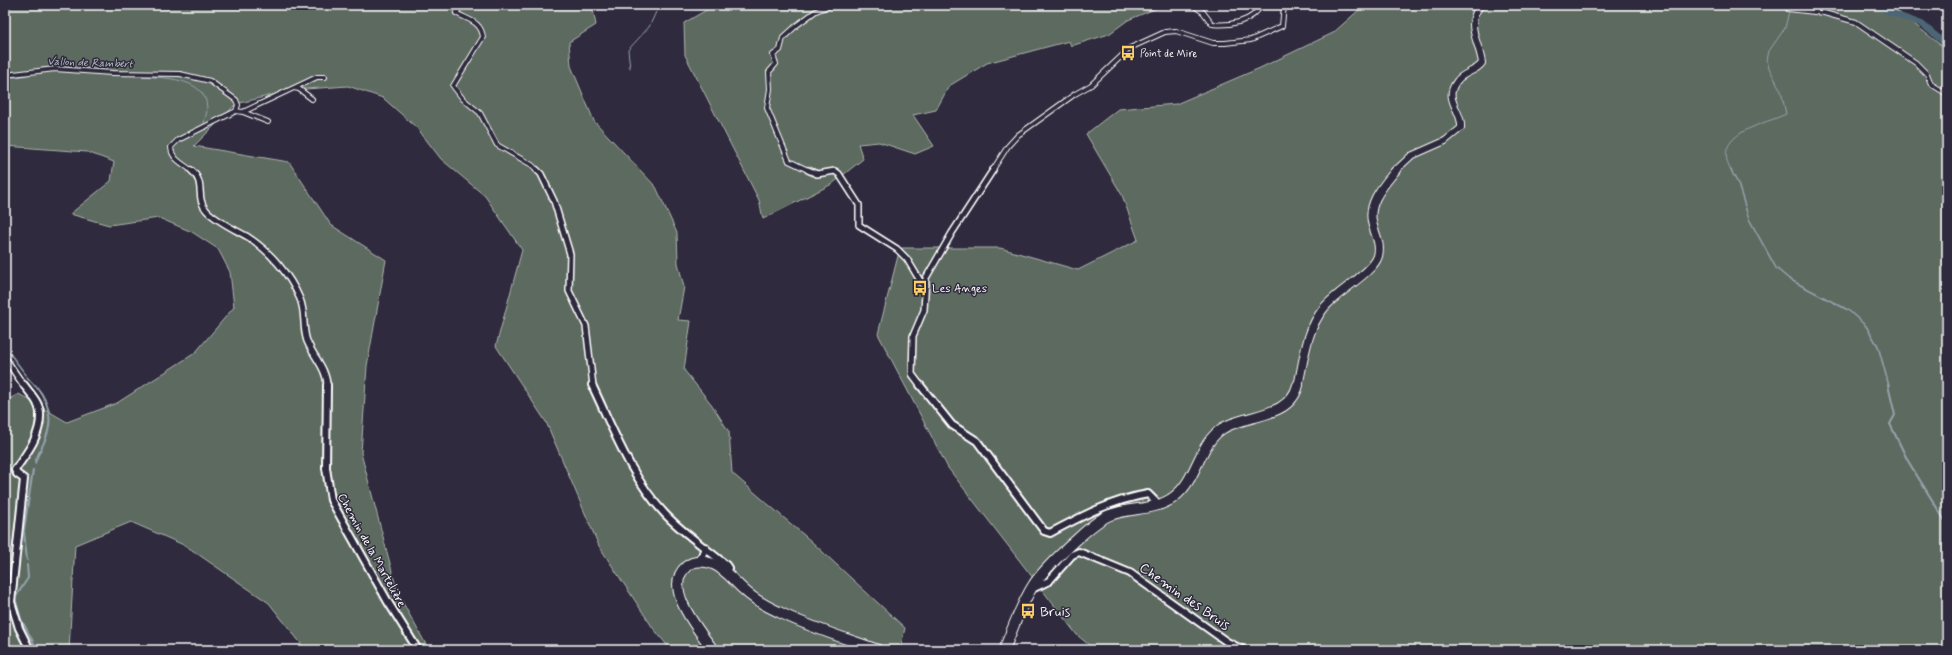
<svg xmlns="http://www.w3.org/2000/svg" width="1952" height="655" font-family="Mynerve,sans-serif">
  <rect width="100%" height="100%" fill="#2f2a3d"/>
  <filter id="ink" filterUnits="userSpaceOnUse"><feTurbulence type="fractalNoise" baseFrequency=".025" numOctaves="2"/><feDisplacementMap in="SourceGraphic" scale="8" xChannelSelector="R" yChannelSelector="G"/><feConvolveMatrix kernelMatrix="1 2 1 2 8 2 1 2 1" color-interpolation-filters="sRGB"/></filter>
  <g filter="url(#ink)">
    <path fill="#5d6b61" stroke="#aeb5b0" d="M5,5H592L596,25L569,42L571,66L594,121L656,187L677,233L678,263L684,287L678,320L691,321L684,370L712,405L729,432L732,473L812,542L905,628L900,650H671L653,628L599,546L546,422L496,346L522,250L485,196L441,159L417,128L383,98L348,86L292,90L236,104L194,146L289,162L331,225L386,260L367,366L361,453L398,594L429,650H306L269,603L186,546L131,522L75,545L69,650H5V401L19,394L67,422L117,403L195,353L234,307L230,272L218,249L192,232L159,218L109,225L70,214L111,181L114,162L87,152L5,146Z
      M710,5H1164L1128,20L1109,34L1071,46L1069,41L987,63L949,86L936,110L913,115L934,146L915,154L879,142L858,144L863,159L832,184L763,219L759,200L685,55L684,23L708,9Z
      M1357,5H1890L1947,50V650H1095L1077,635L948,468L878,334L900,248H1000L1078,270L1138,240L1122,195L1086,134L1118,109L1176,104L1260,68L1333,33L1360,9Z"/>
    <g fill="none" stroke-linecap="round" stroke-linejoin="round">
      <path stroke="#94a3ac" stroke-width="1" d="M1816,5L1879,7
        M1796,8L1811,5
        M658,10L663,5
        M40,68L54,67
        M70,68L122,71
        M630,68L628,50L649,27L656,12
        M141,76C163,78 206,77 207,108C207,113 205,118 204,123
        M5,77H17L31,74
        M1731,171C1710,133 1763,125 1786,114L1781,91L1769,68L1767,60L1769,51L1785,28L1789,11"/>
      <path stroke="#94a3ac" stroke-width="1.5" d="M1731,170L1738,184L1749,219L1776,268L1789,279L1848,310L1866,326L1878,346L1889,386
        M5,347L26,375
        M27,377L35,386"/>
      <path stroke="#94a3ac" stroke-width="2" d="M35,385C49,401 54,419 45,440C42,448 37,455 35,463
        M1888,385L1895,415L1890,424L1908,461L1947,524
        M24,530L33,470
        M24,532L27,560
        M27,565L28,578L15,598L21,619L37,649"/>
      <path stroke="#4d6675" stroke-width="6" d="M1877,5L1889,12L1922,24L1947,45"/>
      <g stroke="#fff" stroke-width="6">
        <path id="street-far2" d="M462,5L456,13C468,20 481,21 483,37L453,86L463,99L480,113L497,145L532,165L538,171
          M1193,5L1203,12L1212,24C1230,26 1253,22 1261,5
          M1794,5L1788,9L1824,13L1856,22L1916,63L1927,74L1931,84L1947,94
          M5,75L55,69L112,73L180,74L210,81L236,100L238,105L236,111L178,140L171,147C171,159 184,164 192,171
          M294,88L299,89L312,99
          M236,111L243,112L317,77H325
          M243,112L268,122
          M810,171L789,161L767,108L770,89L769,72L776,64L773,55L780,50L783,38L797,25L816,11L831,5
          M992,171L1008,146L1018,135L1075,94L1091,85L1130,48L1165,32L1176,31L1213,43H1225L1251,40L1282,26L1284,5"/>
      </g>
      <g stroke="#fff" stroke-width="8">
        <path id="street-far1" d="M191,170C207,184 194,197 207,211C218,222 234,229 248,237C270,251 290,275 300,299C306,313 302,328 307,341C313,356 327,369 327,386
          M537,170L541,174L554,201L570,254L569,291L586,326L593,386
          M808,170L817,174L835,171L839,174L859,205V225L897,249L907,259L922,284L926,285
          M5,358L24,386
          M921,386L912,374L913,336L924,310L926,278L952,233L993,170"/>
      </g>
      <g stroke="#fff" stroke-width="10">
        <path id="street" d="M24,385C30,393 40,403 40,414C41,436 26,454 15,470L17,474L24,479L11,602L19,628L30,650
          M327,385L326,468L331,500L388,602L418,650
          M592,385C613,429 631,478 665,514C683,533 706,548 726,565L728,568L726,573
          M920,385L952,425L977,441L1044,531L1050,533C1082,516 1112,500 1148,494L1158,504
          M697,562L702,556L705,547
          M1034,588L1049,581L1072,555L1079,552L1130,573L1227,642L1243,650"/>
      </g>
      <g stroke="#fff" stroke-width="8">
        <path id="secondary-far2" d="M1395,171L1411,156L1445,141L1461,128C1463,110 1442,100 1457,81C1463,72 1476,72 1482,63C1479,41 1464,24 1481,5"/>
      </g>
      <g stroke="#fff" stroke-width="10">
        <path id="secondary-far1" d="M1298,386C1304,360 1306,330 1324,308C1336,292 1373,273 1378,256C1381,245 1376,236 1373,226C1366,204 1383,186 1396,170"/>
      </g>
      <g stroke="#fff" stroke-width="12">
        <path id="secondary" d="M713,650C699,630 661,587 687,566C694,560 705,561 713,564C725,569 734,581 743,589C753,599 766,606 779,612C811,628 845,638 878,650
          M1004,650C1013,628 1021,604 1034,584C1045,568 1060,555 1074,542C1085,532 1097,520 1110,515C1131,507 1156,511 1174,497C1198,479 1198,444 1223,428C1247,414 1290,418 1298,385"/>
      </g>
      <use href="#street-far2" stroke="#2f2a3d" stroke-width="4"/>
      <use href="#street-far1" stroke="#2f2a3d" stroke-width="5"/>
      <use href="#street" stroke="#2f2a3d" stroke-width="6"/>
      <use href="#secondary-far2" stroke="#2f2a3d" stroke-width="6"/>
      <use href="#secondary-far1" stroke="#2f2a3d" stroke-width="8"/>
      <use href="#secondary" stroke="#2f2a3d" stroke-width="10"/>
    </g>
  </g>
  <defs>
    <g id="bus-bare" transform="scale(1.2)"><path d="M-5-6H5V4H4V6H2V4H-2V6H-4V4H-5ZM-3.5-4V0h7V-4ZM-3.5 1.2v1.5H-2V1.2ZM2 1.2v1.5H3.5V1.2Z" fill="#ffd166" stroke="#2f2a3d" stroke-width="2.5" paint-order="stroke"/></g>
  </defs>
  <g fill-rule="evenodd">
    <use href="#bus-bare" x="1128" y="53"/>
    <use href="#bus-bare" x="920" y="288"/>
    <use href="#bus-bare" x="1028" y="611"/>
  </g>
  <g text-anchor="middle" stroke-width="3" stroke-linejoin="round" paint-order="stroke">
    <g font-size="10" fill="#fff" stroke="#2f2a3d" text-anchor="start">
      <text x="1140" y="57">Point de Mire</text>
    </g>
    <g font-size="11" font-style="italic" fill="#afbac1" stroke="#2f2a3d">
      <text transform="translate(90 62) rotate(2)" y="4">Vallon de Rambert</text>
    </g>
    <g font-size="12" fill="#fff" stroke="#2f2a3d" text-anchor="start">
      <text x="932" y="292">Les Anges</text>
    </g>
    <g font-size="12" fill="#fff" stroke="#2f2a3d">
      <text transform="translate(372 550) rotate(61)" y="4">Chemin de la Martelière</text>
    </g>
    <g font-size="14" fill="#fff" stroke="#2f2a3d">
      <text transform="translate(1185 596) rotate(35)" y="5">Chemin des Bruis</text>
    </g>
    <g font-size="14" fill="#fff" stroke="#2f2a3d" text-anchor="start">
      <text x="1040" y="616">Bruis</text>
    </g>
  </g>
  <rect width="1952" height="655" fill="none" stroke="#2f2a3d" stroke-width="20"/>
  <rect x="10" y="10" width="1932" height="635" fill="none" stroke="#fff" stroke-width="1.5" filter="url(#ink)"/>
</svg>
